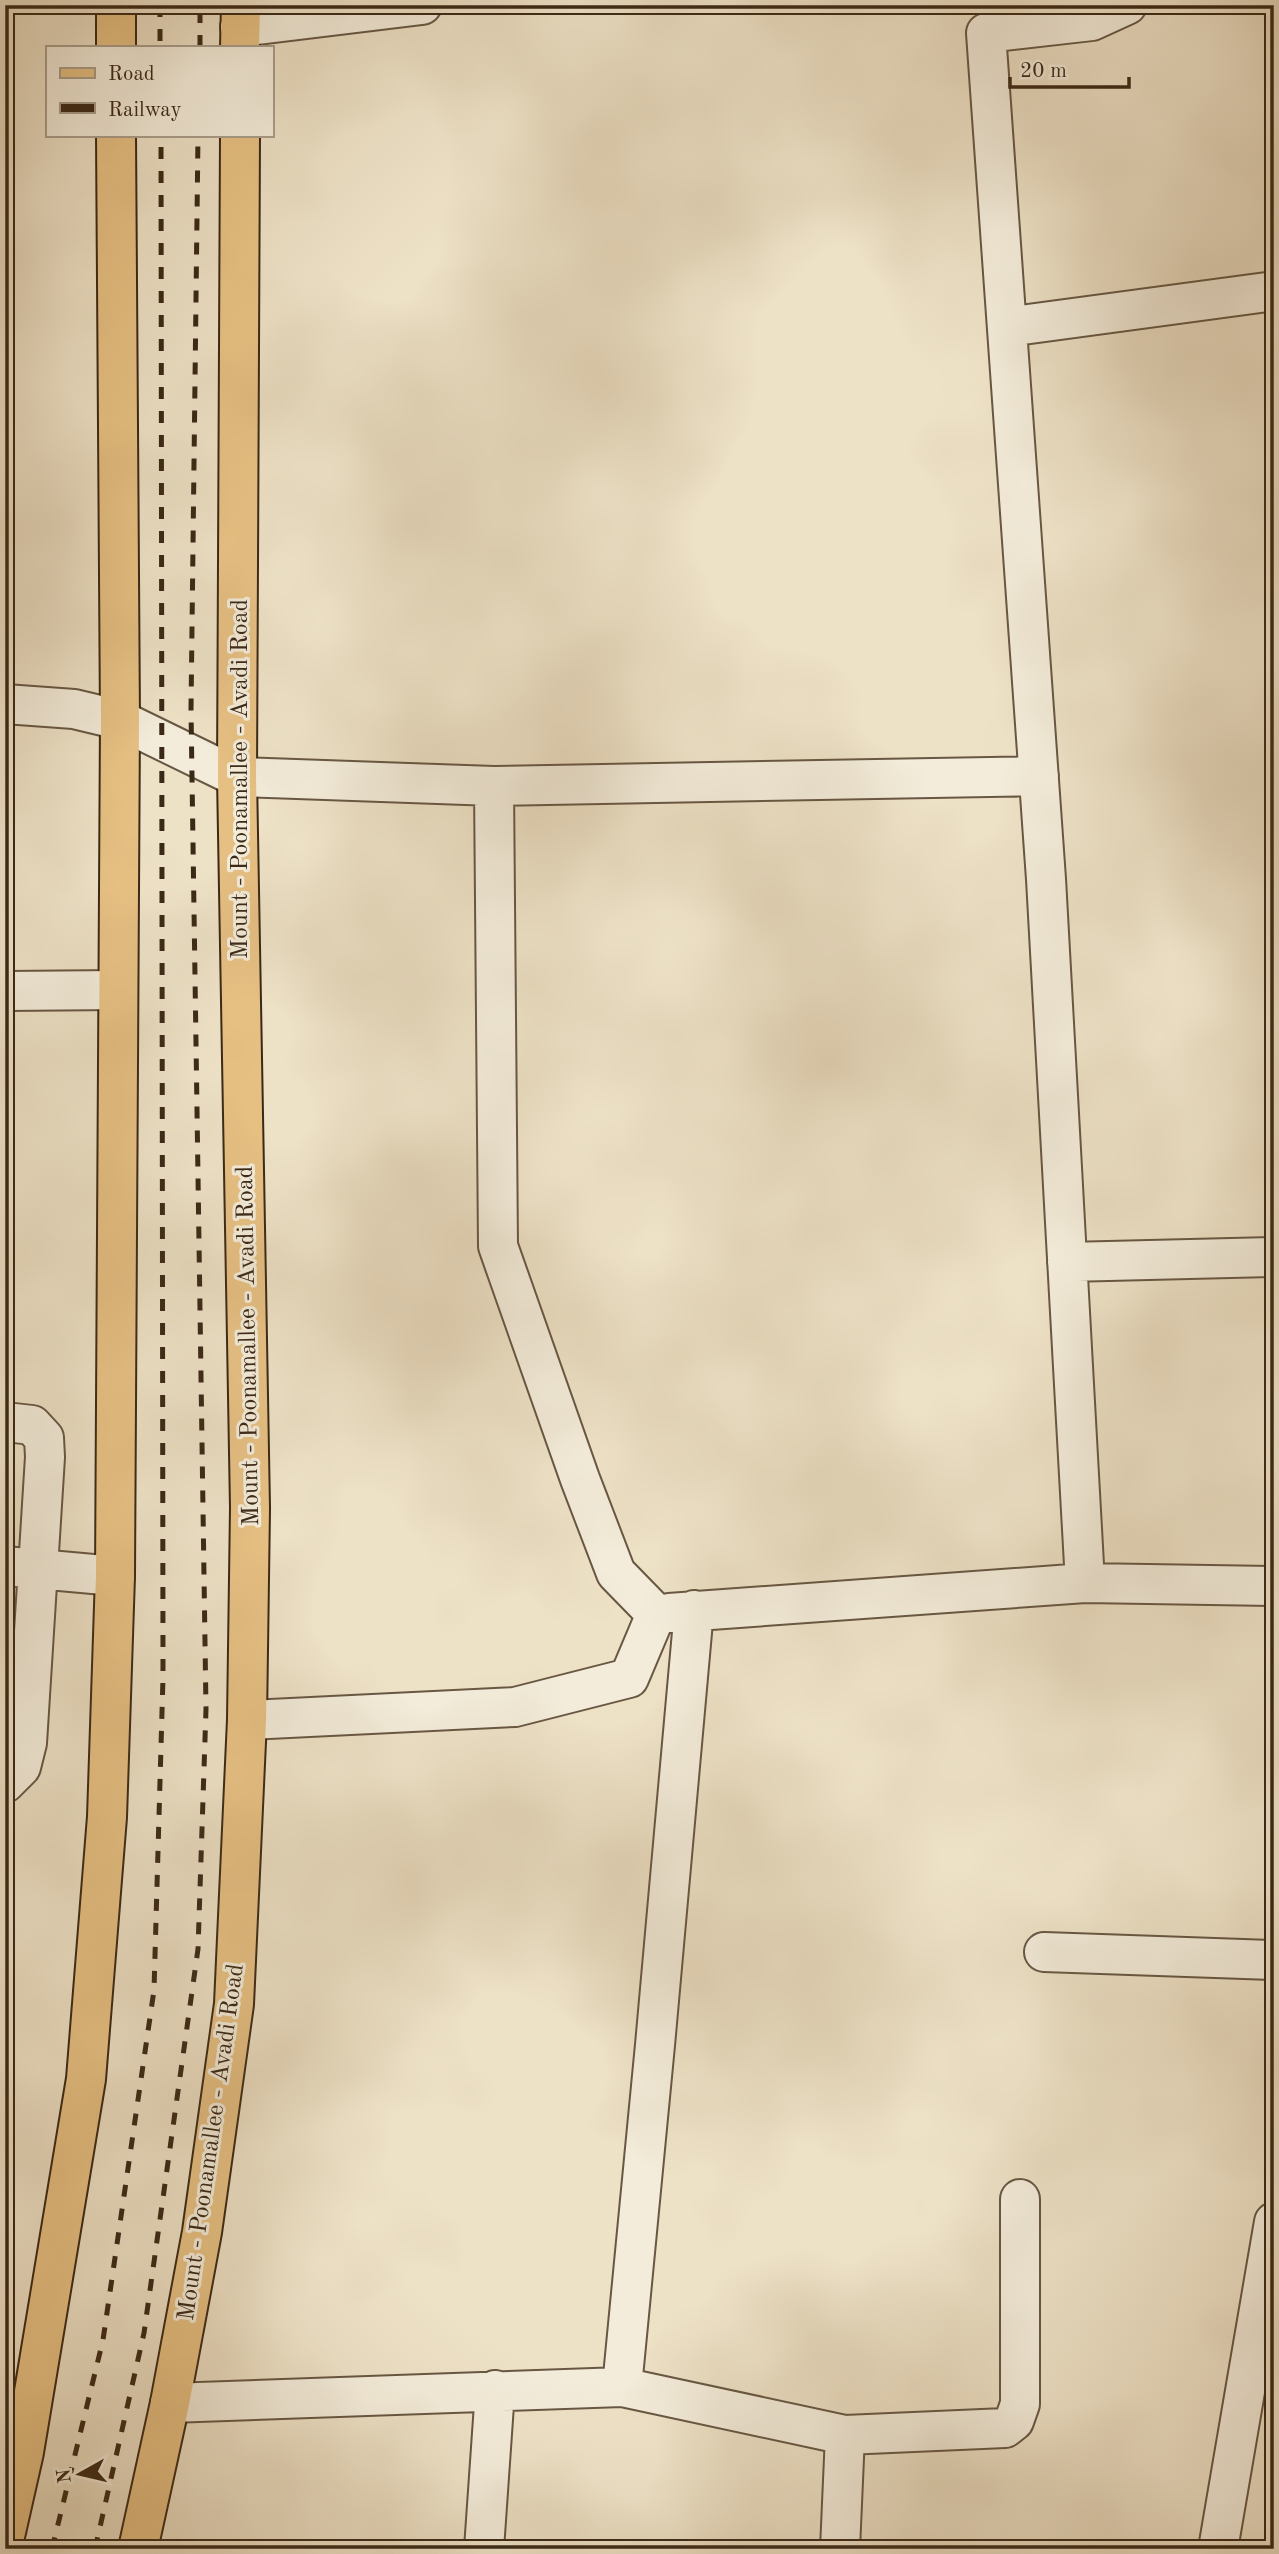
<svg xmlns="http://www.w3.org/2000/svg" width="1279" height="2554" font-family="'Old Standard TT',serif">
  <rect width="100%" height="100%" fill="#ede1c6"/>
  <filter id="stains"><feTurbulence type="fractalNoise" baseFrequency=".00286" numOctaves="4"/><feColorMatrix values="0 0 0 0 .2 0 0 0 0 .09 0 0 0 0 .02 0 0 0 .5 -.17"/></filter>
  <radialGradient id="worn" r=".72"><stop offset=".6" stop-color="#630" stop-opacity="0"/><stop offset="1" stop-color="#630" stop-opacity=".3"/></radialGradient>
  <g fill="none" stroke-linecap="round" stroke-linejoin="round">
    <g stroke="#685743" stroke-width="42">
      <path id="minor" d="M240,27L422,5
        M1007,327L1274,291
        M5,704L74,709L120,720L237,777L494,786L1039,776
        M494,786L498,1246L580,1479L616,1573L656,1614
        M5,991L118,990
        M1067,1262L1274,1257
        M5,1422L32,1425L44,1438L45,1457L27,1743L21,1767L5,1783
        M5,1566L115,1576
        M1085,1583L1046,879L986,33L1092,21L1127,5
        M669,1613L1085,1583L1274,1586
        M247,1720L515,1707L629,1678L656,1614
        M1044,1952L1274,1960
        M622,2387L655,2045L694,1610
        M170,2403L622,2387L845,2435L1005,2428L1014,2421L1020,2404V2199
        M484,2549L495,2390
        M840,2549L845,2435
        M1218,2549L1274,2222"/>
    </g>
    <g stroke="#3b2917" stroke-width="42">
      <path id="major" d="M116,5V47
        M240,47L241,5
        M5,2536L24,2452L86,2079L107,1817L115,1576L120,720L116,135
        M138,2549L170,2403L202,2232L234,2004L247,1720L250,1508L237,777L240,135"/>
    </g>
    <use href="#minor" stroke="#f3ecda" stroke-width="38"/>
    <use href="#major" stroke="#e6c083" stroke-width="38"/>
    <path stroke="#3b2917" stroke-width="5" stroke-dasharray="12 12" stroke-linecap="butt" d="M160,5V47
      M200,47V5
      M52,2549L103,2340L154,1990L163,1677L161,135
      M95,2549L144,2333L198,1949L206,1709L191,710L198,135"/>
  </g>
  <g text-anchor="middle" stroke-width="6" stroke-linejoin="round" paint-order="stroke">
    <g font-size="24" fill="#3b2917" stroke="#f3ecda">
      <text transform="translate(239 779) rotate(-90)" y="8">Mount - Poonamallee - Avadi Road</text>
      <text transform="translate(247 1346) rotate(-91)" y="8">Mount - Poonamallee - Avadi Road</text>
      <text transform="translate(210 2142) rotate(-82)" y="8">Mount - Poonamallee - Avadi Road</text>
    </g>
  </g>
  <rect width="1279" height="2554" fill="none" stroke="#ede1c6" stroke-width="28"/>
  <rect x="7" y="7" width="1265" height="2540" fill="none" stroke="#3b2917" stroke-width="3.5"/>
  <rect x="14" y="14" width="1251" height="2526" fill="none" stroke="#3b2917" stroke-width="2"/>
  <rect x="46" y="46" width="228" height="91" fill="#f3ecda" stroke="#a99e8c" stroke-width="2"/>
  <rect x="60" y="68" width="35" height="10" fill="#e6c083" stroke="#a99e8c" stroke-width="2"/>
  <text x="108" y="80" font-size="21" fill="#3b2917">Road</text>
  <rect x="60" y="103" width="35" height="10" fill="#3b2917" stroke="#a99e8c" stroke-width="2"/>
  <text x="108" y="116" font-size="21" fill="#3b2917">Railway</text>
  <g transform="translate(80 2474) rotate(262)" stroke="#f3ecda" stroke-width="5" paint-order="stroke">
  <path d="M0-5L12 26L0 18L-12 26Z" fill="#3b2917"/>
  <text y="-10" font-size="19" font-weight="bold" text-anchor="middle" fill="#3b2917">N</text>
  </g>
  <path d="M1010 77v10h119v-10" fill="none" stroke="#3b2917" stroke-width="3.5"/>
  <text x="1020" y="77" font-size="21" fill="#3b2917" stroke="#f3ecda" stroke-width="5" paint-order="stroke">20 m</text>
  <rect width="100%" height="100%" filter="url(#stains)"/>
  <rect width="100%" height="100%" fill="url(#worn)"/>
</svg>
